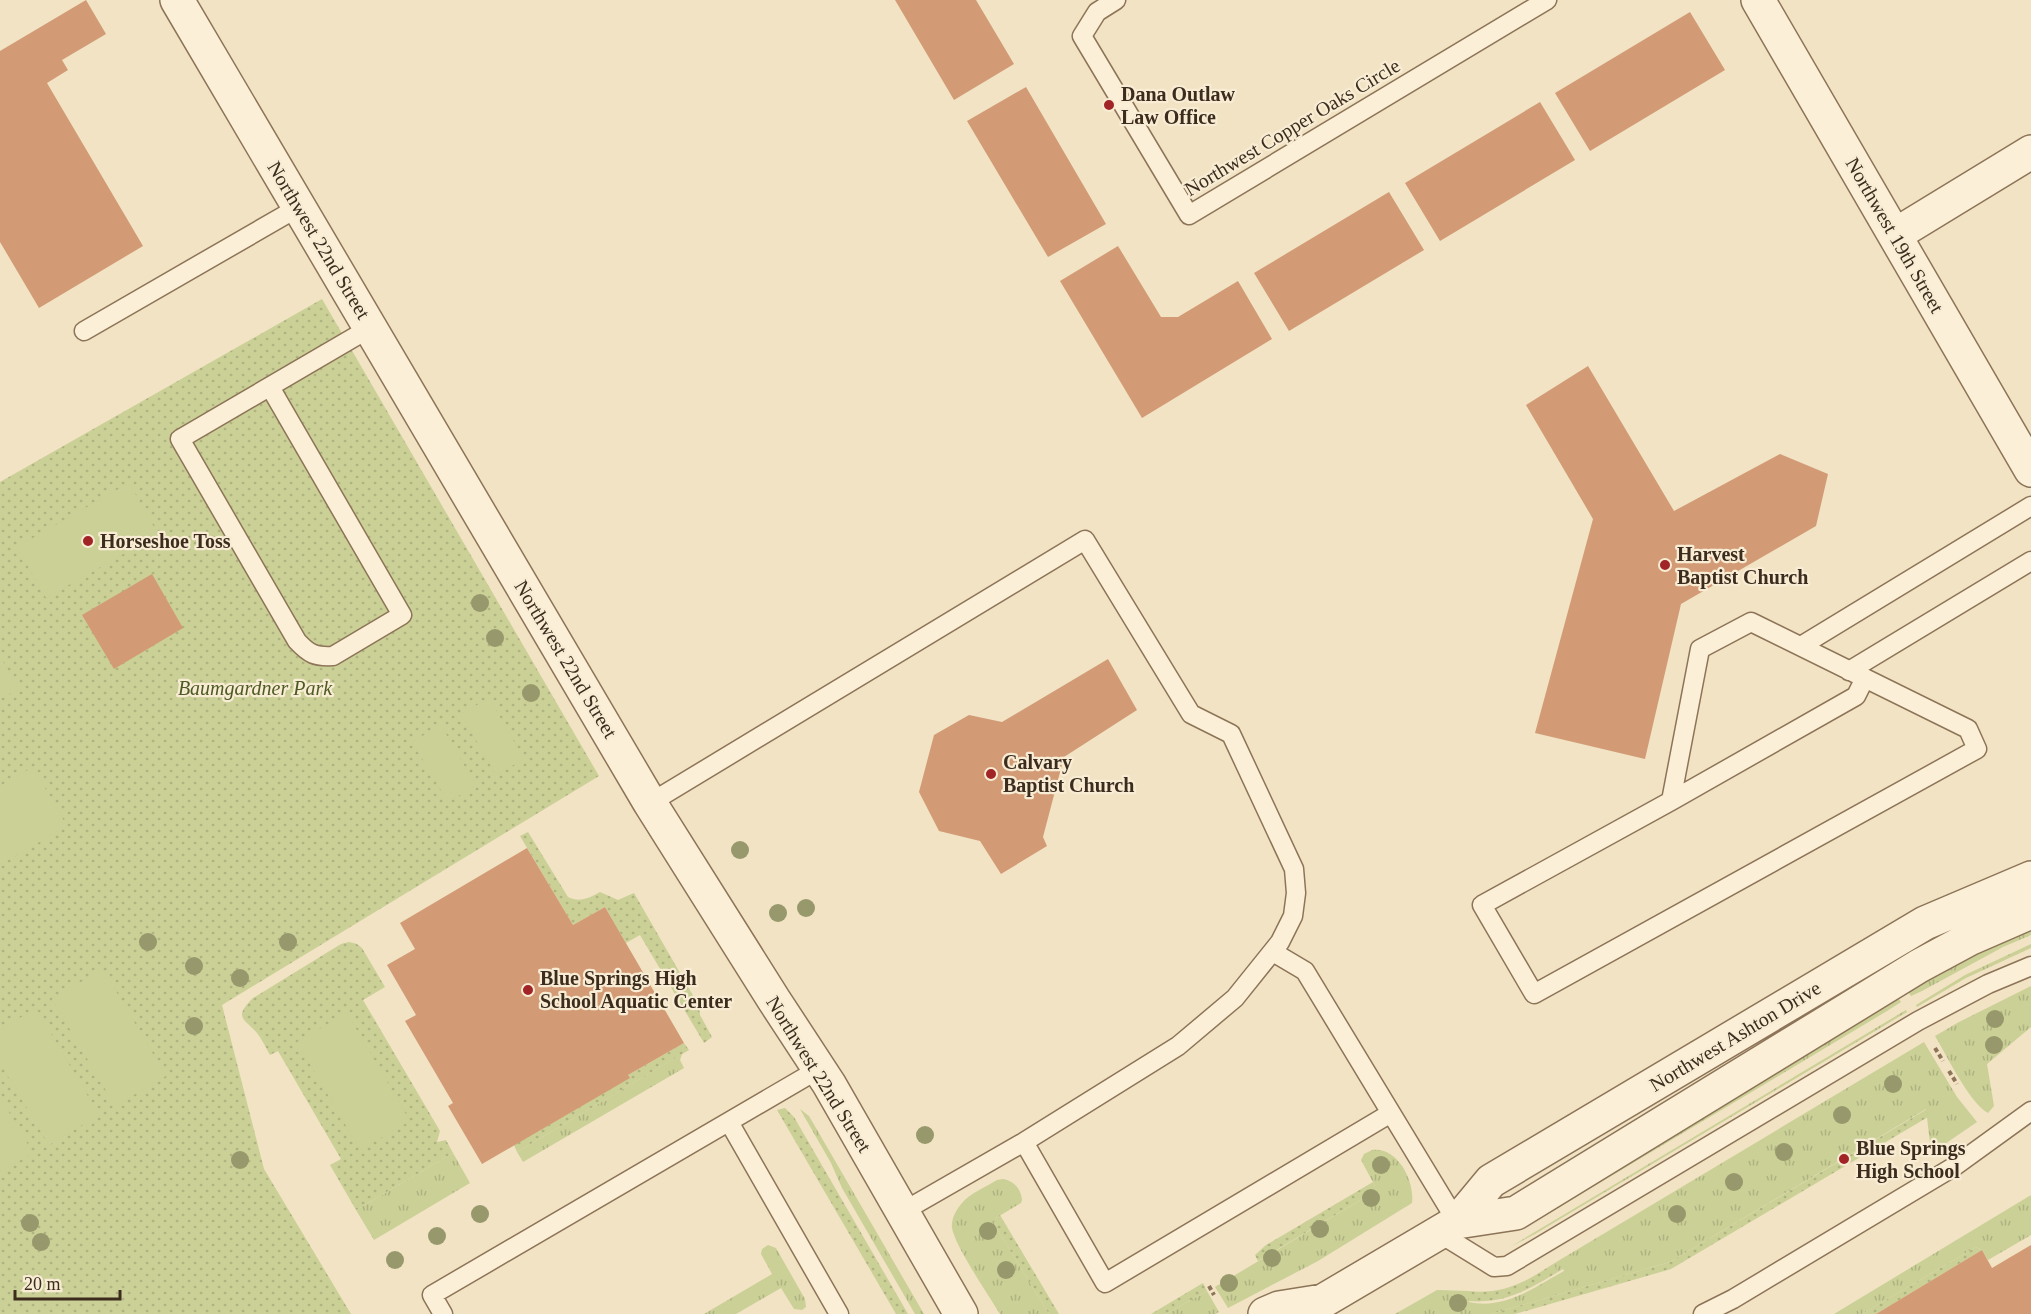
<svg xmlns="http://www.w3.org/2000/svg" width="2031" height="1314" font-family="'Times New Roman',serif">
  <defs>
    <pattern id="grass-tufts" width="24" height="20" patternUnits="userSpaceOnUse" patternTransform="scale(1.5)"><rect width="24" height="20" fill="#cad096"/><path d="M3 7l-1-3M5 7V3M7 7l1-3M15 17l-1-3M17 17v-4M19 17l1-3" fill="none" stroke="#aeb381"/></pattern>
    <pattern id="park-dots" width="8" height="8" patternUnits="userSpaceOnUse" patternTransform="scale(1.5)"><rect width="8" height="8" fill="#cad096"/><path d="M2 2h.1M6 6h.1" fill="none" stroke="#aeb381" stroke-width="1.8" stroke-linecap="round"/></pattern>
  </defs>
  <rect width="100%" height="100%" fill="#f1e3c3"/>
  <path fill="url(#grass-tufts)" d="M2031,927V935L2003,947L1922,991L1911,996L1907,990L1950,966Z
    M2031,944V948L1966,978L1917,1007L1916,1005L1965,975Z
    M2031,986V1027L1987,1064L1994,1106L1988,1113C1970,1104 1946,1054 1935,1036L1959,1022Z
    M1897,996L1901,1002L1887,1011L1536,1221L1533,1216Z
    M1906,1010L1907,1012L1535,1234L1510,1247Z
    M1924,1042L1957,1097L1977,1122L1939,1148L1933,1147L1930,1143L1926,1109L1670,1262L1491,1314H1395L1437,1290L1468,1291L1469,1302C1504,1310 1535,1287 1564,1271L1563,1269L1558,1272L1553,1264Z
    M682,1054L680,1060L684,1068L523,1162L517,1152Z
    M800,1109L809,1116L924,1314H915L842,1188L831,1163Z
    M1372,1150C1398,1146 1415,1182 1412,1203L1318,1261L1228,1308L1215,1287L1374,1192L1375,1186L1361,1160L1364,1154Z
    M453,1153L470,1183L374,1240L356,1210Z
    M1003,1179C1014,1181 1021,1189 1022,1200L1021,1203L996,1218L994,1224L1049,1314H1000C989,1296 955,1246 952,1228C951,1219 956,1210 962,1203C970,1193 986,1187 997,1180Z
    M2031,1195V1235L1988,1260L1982,1250L1976,1247L1862,1314H1834Z
    M768,1245L776,1248L805,1299L806,1307L802,1310L794,1309L781,1288L736,1314H704L772,1274L761,1254L762,1249Z
    M1207,1291L1219,1312L1215,1314H1166Z"/>
  <path fill="url(#park-dots)" d="M322,299L599,776L222,1005L264,1169L351,1314H0V482Z
    M528,832L568,897C580,903 589,898 600,892L618,900L634,893L699,1006L700,1015L712,1037L704,1043L640,935L626,943L605,907L573,925L520,836Z
    M349,942L357,944L362,948L385,987L363,1000L440,1131L437,1142L446,1140L453,1153L356,1210L330,1165L341,1159L278,1051L270,1055C266,1048 262,1039 257,1033C244,1018 233,1018 253,998L341,944Z
    M684,1043L689,1050L517,1152L514,1145L629,1078L628,1075Z
    M785,1108L794,1117L908,1314H896L777,1110Z
    M1927,1109L1928,1117L1671,1269L1515,1314H1491L1670,1262Z
    M1373,1182L1376,1189L1374,1192L1258,1261L1255,1255L1266,1245Z
    M1000,1215L1059,1314H1049L994,1224V1220Z
    M1976,1247L1982,1250L1876,1314H1862Z
    M1553,1264L1558,1272C1527,1290 1506,1304 1468,1301V1291C1502,1295 1526,1282 1553,1264Z
    M1203,1283L1207,1291L1166,1314H1151Z"/>
  <path fill="#cad096" d="M129,483L158,534L46,598L17,547Z
    M0,656L18,689L0,699Z
    M489,698L524,759L496,775L461,714Z
    M441,725L476,786L448,802L412,742Z
    M33,767L67,826L0,865V786Z
    M103,969L166,1076L115,1106L52,999Z
    M36,1008L99,1115L49,1145L0,1063V1030Z
    M347,1013L410,1121L360,1150L297,1042Z
    M0,1097L33,1153L0,1172Z"/>
  <path fill="#d29b76" d="M86,0L106,34L62,60L68,70L47,83L143,246L39,308L0,242V51Z
    M895,0H976L1014,64L954,100Z
    M1690,12L1725,70L1590,151L1555,93Z
    M1026,87L1106,224L1048,257L967,121Z
    M1540,102L1575,160L1440,241L1405,183Z
    M1389,192L1424,250L1289,331L1254,273Z
    M1118,246L1161,317H1178L1238,281L1272,339L1142,418L1060,281Z
    M1588,366L1674,511L1780,454L1828,474L1816,526L1681,604L1645,759L1535,733L1593,519L1526,405Z
    M152,574L183,628L114,669L82,615Z
    M1108,659L1137,710L1064,757L1043,837L1047,846L1001,874L980,841L939,831L919,792L934,735L969,715L1002,722Z
    M527,848L573,925L605,907L684,1043L628,1075L630,1078L482,1164L448,1106L453,1103L405,1021L416,1015L387,965L415,949L400,923Z
    M2031,1245V1314H1876L1982,1250L1992,1268Z"/>
  <g fill="none" stroke-linecap="round" stroke-linejoin="round">
    <g stroke="#8d7458" stroke-width="21">
      <path id="lane" d="M1116,0L1097,12L1082,36L1189,215L1547,0
        M84,331L299,207
        M270,387L402,615L333,656C315,657 309,654 297,641L180,439L370,328
        M1801,646L2031,506
        M1849,671L2031,561
        M1671,801L1700,649L1751,622L1968,729L1977,749L1534,994L1482,905L1671,801L1856,696L1865,678
        M650,803L1085,540L1191,714L1231,734L1294,869L1296,893L1293,916L1280,942L1235,998L1178,1046L1024,1142L902,1212
        M1391,1113L1457,1222
        M729,1122L839,1314
        M1024,1142L1105,1283L1391,1113L1305,971L1273,952
        M1439,1233L1494,1267L1507,1266L1918,1021L1988,984L2031,966
        M443,1314L432,1295L819,1069
        M1703,1314L1733,1299L1955,1166L2031,1111"/>
    </g>
    <g stroke="#8d7458" stroke-width="36">
      <path id="street" d="M177,0L650,803L774,1000L829,1084L961,1314
        M1758,0L2031,470
        M1895,235L2031,152
        M1457,1222L1516,1213L1919,966L1971,938L2031,912
        M1265,1314L1279,1308L1323,1301
        M1312,1314L1323,1301L1457,1222L1491,1181L1925,923L2031,878"/>
    </g>
    <path stroke="#8d7458" stroke-width="4" stroke-dasharray="4.5 3" stroke-linecap="butt" d="M1935,1048L1943,1061
      M1949,1071L1957,1084
      M1209,1286L1214,1295"/>
    <use href="#lane" stroke="#fbf0d7" stroke-width="18"/>
    <use href="#street" stroke="#fbf0d7" stroke-width="33"/>
  </g>
  <g fill="#97986b">
    <circle cx="480" cy="603" r="9"/>
    <circle cx="495" cy="638" r="9"/>
    <circle cx="531" cy="693" r="9"/>
    <circle cx="740" cy="850" r="9"/>
    <circle cx="806" cy="908" r="9"/>
    <circle cx="778" cy="913" r="9"/>
    <circle cx="148" cy="942" r="9"/>
    <circle cx="288" cy="942" r="9"/>
    <circle cx="194" cy="966" r="9"/>
    <circle cx="240" cy="978" r="9"/>
    <circle cx="1995" cy="1019" r="9"/>
    <circle cx="194" cy="1026" r="9"/>
    <circle cx="1994" cy="1045" r="9"/>
    <circle cx="1893" cy="1084" r="9"/>
    <circle cx="1842" cy="1115" r="9"/>
    <circle cx="925" cy="1135" r="9"/>
    <circle cx="1784" cy="1152" r="9"/>
    <circle cx="240" cy="1160" r="9"/>
    <circle cx="1381" cy="1165" r="9"/>
    <circle cx="1734" cy="1182" r="9"/>
    <circle cx="1371" cy="1198" r="9"/>
    <circle cx="480" cy="1214" r="9"/>
    <circle cx="1677" cy="1214" r="9"/>
    <circle cx="30" cy="1223" r="9"/>
    <circle cx="1320" cy="1229" r="9"/>
    <circle cx="988" cy="1231" r="9"/>
    <circle cx="437" cy="1236" r="9"/>
    <circle cx="41" cy="1242" r="9"/>
    <circle cx="1272" cy="1258" r="9"/>
    <circle cx="395" cy="1260" r="9"/>
    <circle cx="1006" cy="1270" r="9"/>
    <circle cx="1229" cy="1283" r="9"/>
    <circle cx="1458" cy="1303" r="9"/>
  </g>
  <g fill="#a12426" stroke="#f8edd4" stroke-width="2">
    <circle cx="1109" cy="105" r="6"/>
    <circle cx="88" cy="541" r="6"/>
    <circle cx="1665" cy="565" r="6"/>
    <circle cx="991" cy="774" r="6"/>
    <circle cx="528" cy="990" r="6"/>
    <circle cx="1844" cy="1159" r="6"/>
  </g>
  <g text-anchor="middle" stroke-width="4.5" stroke-linejoin="round" paint-order="stroke">
    <g font-size="20" font-weight="bold" fill="#3c2c1d" stroke="#f8edd4" text-anchor="start">
      <text x="1121" y="101">Dana Outlaw<tspan x="1121" dy="23">Law Office</tspan></text>
      <text x="100" y="548">Horseshoe Toss</text>
      <text x="1677" y="561">Harvest<tspan x="1677" dy="23">Baptist Church</tspan></text>
      <text x="1003" y="769">Calvary<tspan x="1003" dy="23">Baptist Church</tspan></text>
      <text x="540" y="985">Blue Springs High<tspan x="540" dy="23">School Aquatic Center</tspan></text>
      <text x="1856" y="1155">Blue Springs<tspan x="1856" dy="23">High School</tspan></text>
    </g>
    <g font-size="20" fill="#3c2c1d" stroke="#f8edd4">
      <text transform="translate(1292 127) rotate(-31)" y="7">Northwest Copper Oaks Circle</text>
      <text transform="translate(1895 235) rotate(60)" y="7">Northwest 19th Street</text>
      <text transform="translate(319 240) rotate(59)" y="7">Northwest 22nd Street</text>
      <text transform="translate(566 659) rotate(59)" y="7">Northwest 22nd Street</text>
      <text transform="translate(1735 1036) rotate(-31)" y="7">Northwest Ashton Drive</text>
      <text transform="translate(819 1074) rotate(58)" y="7">Northwest 22nd Street</text>
    </g>
    <g font-size="20" font-style="italic" fill="#4d5a23" stroke="#f8edd4">
      <text x="255" y="695">Baumgardner Park</text>
    </g>
  </g>
  <path d="M15 1290v9h105v-9" fill="none" stroke="#3c2c1d" stroke-width="3"/>
  <text x="24" y="1290" font-size="18" fill="#3c2c1d" stroke="#f8edd4" stroke-width="4.5" paint-order="stroke">20 m</text>
</svg>
